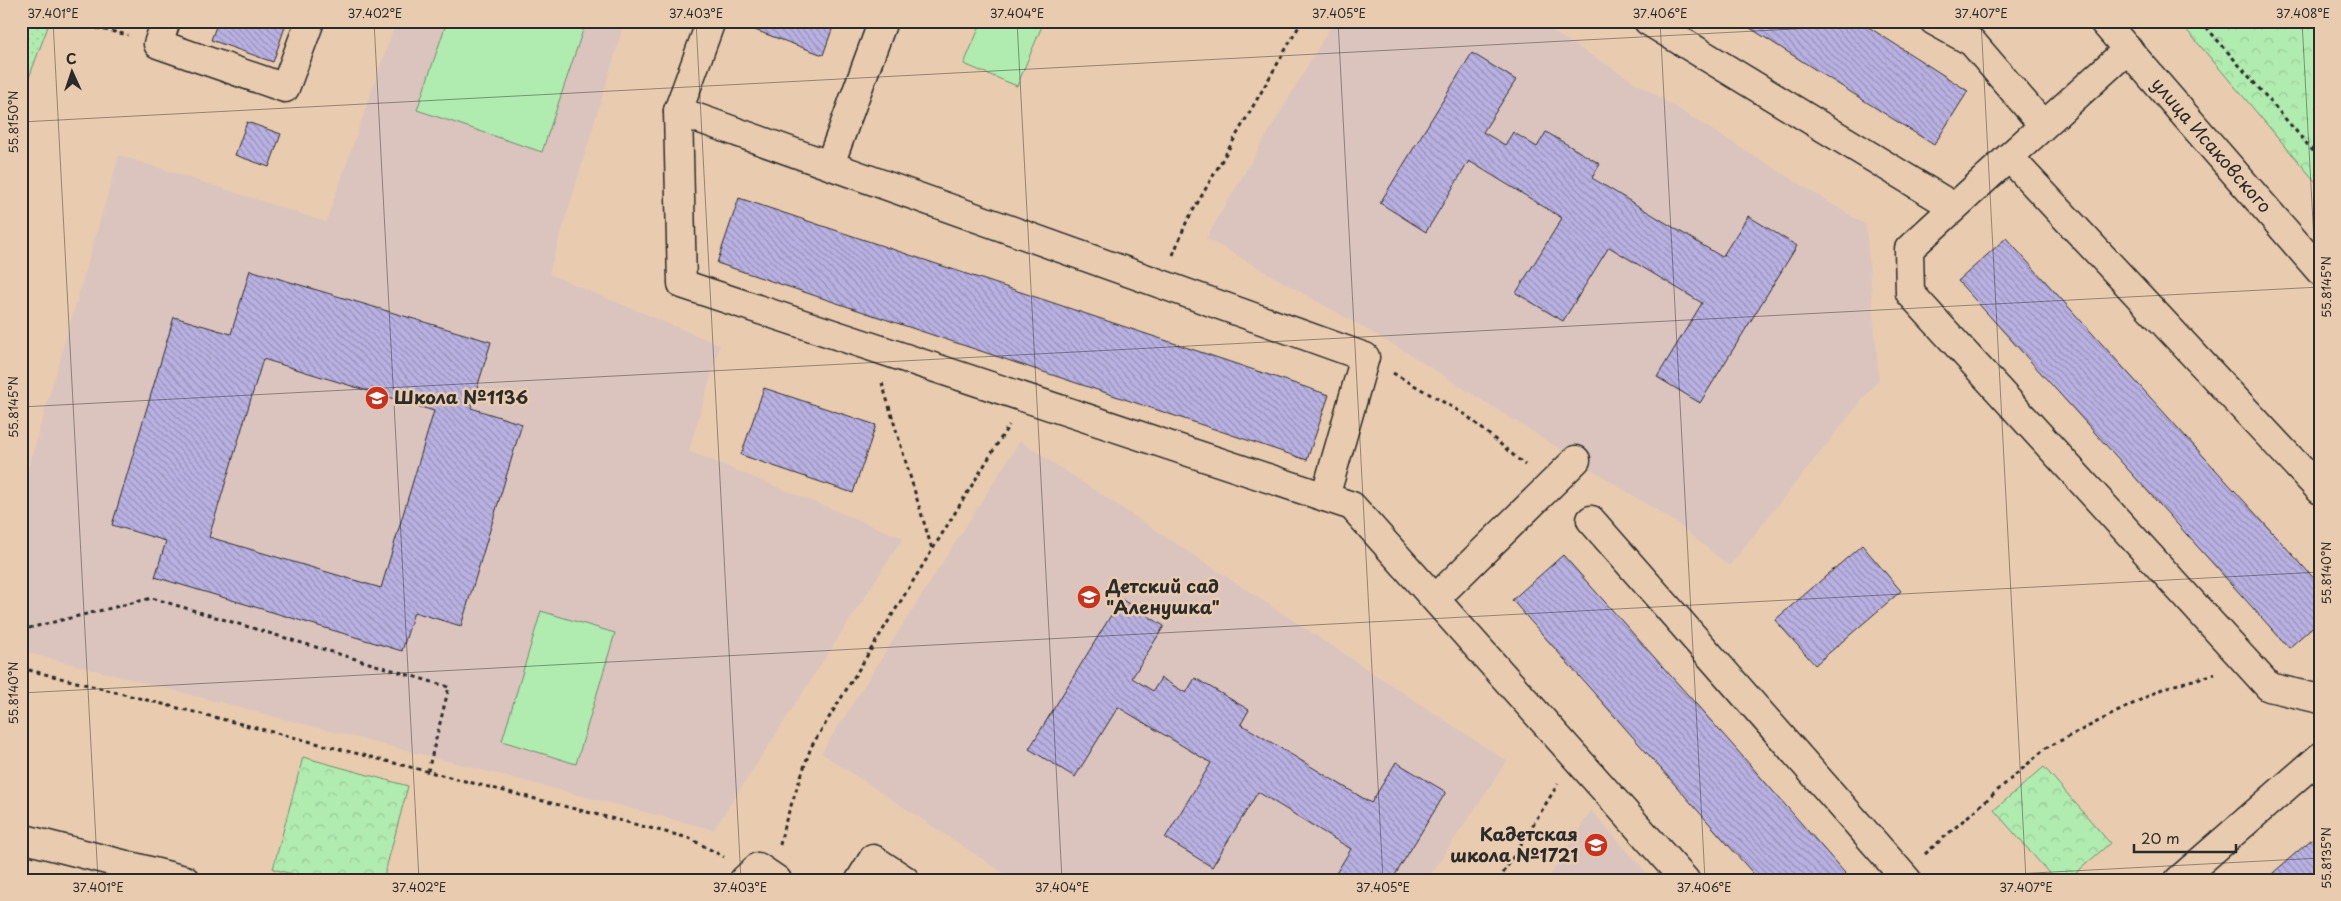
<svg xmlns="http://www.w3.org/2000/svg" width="2341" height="901" font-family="'Playpen Sans',sans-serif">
  <defs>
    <pattern id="grass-dots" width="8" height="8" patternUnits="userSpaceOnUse" patternTransform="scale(1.25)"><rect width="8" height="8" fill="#b0ebaf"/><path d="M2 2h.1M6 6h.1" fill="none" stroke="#98ca97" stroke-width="1.8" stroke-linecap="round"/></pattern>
    <pattern id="park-crowns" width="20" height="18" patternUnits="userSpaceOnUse" patternTransform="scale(1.25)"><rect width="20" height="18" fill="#b0ebaf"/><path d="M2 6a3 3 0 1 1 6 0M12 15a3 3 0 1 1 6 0" fill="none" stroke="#98ca97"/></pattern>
    <pattern id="building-back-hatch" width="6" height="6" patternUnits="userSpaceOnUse" patternTransform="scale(1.25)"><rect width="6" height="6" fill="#b9b1e2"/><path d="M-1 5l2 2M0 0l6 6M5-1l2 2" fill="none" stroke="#9790b7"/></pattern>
  </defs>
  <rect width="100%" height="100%" fill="#e9ccaf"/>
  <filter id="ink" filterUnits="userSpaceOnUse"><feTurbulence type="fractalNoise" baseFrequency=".02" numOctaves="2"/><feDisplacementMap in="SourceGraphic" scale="10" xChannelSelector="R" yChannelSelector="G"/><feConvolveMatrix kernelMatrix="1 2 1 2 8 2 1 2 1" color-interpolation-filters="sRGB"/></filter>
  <g filter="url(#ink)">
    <path fill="#dbc4be" d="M396,21H625L549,274L720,345L689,451L903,538L714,830L21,651V493L119,155L326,222Z
      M1334,21H1536L1866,225L1879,379L1729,566L1678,524L1406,352L1206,238Z
      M1020,441L1507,761L1427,880H1014L821,753Z
      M1591,810L1653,880H1547Z"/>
    <path fill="url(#grass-dots)" stroke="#6e8b6d" d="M21,21H50L21,99Z"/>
    <path fill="url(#park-crowns)" stroke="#6e8b6d" d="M2179,21H2320V187Z
      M303,757L408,786L383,880H315L273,869Z
      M2044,767L2110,843L2068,880H2055L1994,810Z"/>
    <path fill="#b0ebaf" stroke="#6e8b6d" d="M447,21H586L542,152L417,110Z
      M982,21H1044L1017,86L964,64Z
      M541,611L615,633L576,764L502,741Z"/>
    <path fill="url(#building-back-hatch)" stroke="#2b2b2b" fill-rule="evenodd" d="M218,21H287L273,62L211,40Z
      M755,21H835L823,55L752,29Z
      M1739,21H1859L1968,91L1934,145Z
      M1472,53L1516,80L1483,132L1505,145L1513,132L1537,147L1546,132L1600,164L1592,178L1722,257L1748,216L1797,246L1700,403L1657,377L1702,303L1609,247L1563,321L1516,293L1562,218L1469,161L1426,232L1380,203Z
      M247,122L281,134L269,167L235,155Z
      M739,198L1329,395L1307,460L717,263Z
      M2006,238L2320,585V620L2289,648L1958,281Z
      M250,270L491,342L471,408L522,424L461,626L414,612L402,651L155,577L166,541L112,525L174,317L231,334ZM263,359L434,411L381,588L209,537Z
      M764,388L876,425L853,493L741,455Z
      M1862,545L1901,591L1815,665L1775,620Z
      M1563,555L1729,741L1851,880H1759L1512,600Z
      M1121,599L1164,626L1132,678L1153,691L1161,678L1186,693L1195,678L1249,710L1241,724L1371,803L1396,762L1446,792L1392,880H1332L1351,849L1258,792L1212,867L1165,838L1211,763L1118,707L1075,777L1029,749Z
      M2320,832V880H2265L2298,851Z"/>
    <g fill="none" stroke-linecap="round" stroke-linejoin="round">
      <g stroke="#2b2b2b" stroke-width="31">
        <g id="minor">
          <path d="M166,21L158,44L285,88L310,21"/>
          <path d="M711,21L678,111L682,284L1352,506L1685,880"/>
          <path d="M1648,21L1954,207"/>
          <path d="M1934,21L1972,42L2043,125"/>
          <path id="s1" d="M2103,21L2320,271"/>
          <path d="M2128,49L2009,157L2320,490"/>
          <path d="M678,111L1365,357L1325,497"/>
          <path d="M2009,157L1909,249L1910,293L2269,687L2320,699"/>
          <path d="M830,164L883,21"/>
          <path d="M1591,520L1907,880"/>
          <path d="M1436,598L1576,460"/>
          <path d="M21,838L185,880"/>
          <path d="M744,880L758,867L777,880"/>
          <path d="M860,880L873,859L905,880"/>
          <path d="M2179,880L2320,757"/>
        </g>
      </g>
      <path stroke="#2b2b2b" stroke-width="3" stroke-dasharray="4 4" stroke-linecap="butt" d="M65,21L128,35
        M2201,21L2320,159
        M1173,255L1186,223L1302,21
        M1393,373L1466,415L1525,465
        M882,383L932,549
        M21,630L152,598L449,687L428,771
        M21,668L689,838L724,857
        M780,845L784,826L811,747L1009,425
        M1925,854L2046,748L2164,688L2215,674
        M1499,880L1558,784"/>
      <use href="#minor" stroke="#e9ccaf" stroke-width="28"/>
    </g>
  </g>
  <path fill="none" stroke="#2b2b2b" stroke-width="1" stroke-opacity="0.45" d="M53,21L98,880M374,21L419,880M696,21L741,880M1017,21L1062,880M1338,21L1383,880M1660,21L1705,880M1981,21L2026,880M2302,21L2320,351M21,122L1946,21M21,407L2320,287M21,693L2320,572M1900,880L2320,858"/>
  <defs>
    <g id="school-disc" transform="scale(1.25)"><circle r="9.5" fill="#c8321e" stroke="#e9ccaf"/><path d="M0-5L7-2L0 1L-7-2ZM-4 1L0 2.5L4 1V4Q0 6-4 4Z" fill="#fff"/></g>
  </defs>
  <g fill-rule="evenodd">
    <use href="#school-disc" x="377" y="398"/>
    <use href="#school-disc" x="1089" y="597"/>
    <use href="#school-disc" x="1596" y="845"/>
  </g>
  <g text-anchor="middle" stroke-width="5" stroke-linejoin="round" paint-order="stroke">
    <g font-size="18" fill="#2b2b2b" stroke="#e9ccaf">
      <text dy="6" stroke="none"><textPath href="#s1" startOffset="165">улица Исаковского</textPath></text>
    </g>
    <g font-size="18" font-weight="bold" fill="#2b2b2b" stroke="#e9ccaf" text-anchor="start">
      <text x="394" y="404">Школа №1136</text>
      <text x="1106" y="593">Детский сад<tspan x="1106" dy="21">"Аленушка"</tspan></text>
      <text x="1578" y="841" text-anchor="end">Кадетская<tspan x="1578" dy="21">школа №1721</tspan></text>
    </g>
  </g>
  <rect width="2341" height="901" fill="none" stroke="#e9ccaf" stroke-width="55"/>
  <g transform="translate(72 72) rotate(357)" stroke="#e9ccaf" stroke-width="4" paint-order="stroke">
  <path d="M0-4L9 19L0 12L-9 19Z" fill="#2b2b2b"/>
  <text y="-8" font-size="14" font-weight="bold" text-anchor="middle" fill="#2b2b2b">С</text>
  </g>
  <path d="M2134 844v8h102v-8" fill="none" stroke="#2b2b2b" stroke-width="2.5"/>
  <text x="2141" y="844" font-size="15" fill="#2b2b2b" stroke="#e9ccaf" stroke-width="4" paint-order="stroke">20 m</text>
  <rect x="28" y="28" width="2286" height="846" fill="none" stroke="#2b2b2b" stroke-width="2"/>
  <g font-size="12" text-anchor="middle" fill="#2b2b2b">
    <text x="53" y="18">37.401°E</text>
    <text x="375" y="18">37.402°E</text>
    <text x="696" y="18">37.403°E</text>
    <text x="1017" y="18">37.404°E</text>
    <text x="1339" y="18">37.405°E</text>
    <text x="1660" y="18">37.406°E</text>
    <text x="1981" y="18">37.407°E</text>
    <text x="2303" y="18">37.408°E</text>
    <text transform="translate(14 122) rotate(-90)" y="4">55.8150°N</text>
    <text transform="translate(2327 287) rotate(-90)" y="4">55.8145°N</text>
    <text transform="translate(14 407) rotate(-90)" y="4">55.8145°N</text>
    <text transform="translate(2327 573) rotate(-90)" y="4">55.8140°N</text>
    <text transform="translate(14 693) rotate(-90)" y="4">55.8140°N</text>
    <text transform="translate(2327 858) rotate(-90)" y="4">55.8135°N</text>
    <text x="98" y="892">37.401°E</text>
    <text x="419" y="892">37.402°E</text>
    <text x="740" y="892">37.403°E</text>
    <text x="1062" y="892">37.404°E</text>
    <text x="1383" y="892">37.405°E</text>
    <text x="1704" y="892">37.406°E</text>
    <text x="2026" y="892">37.407°E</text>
  </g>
</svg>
